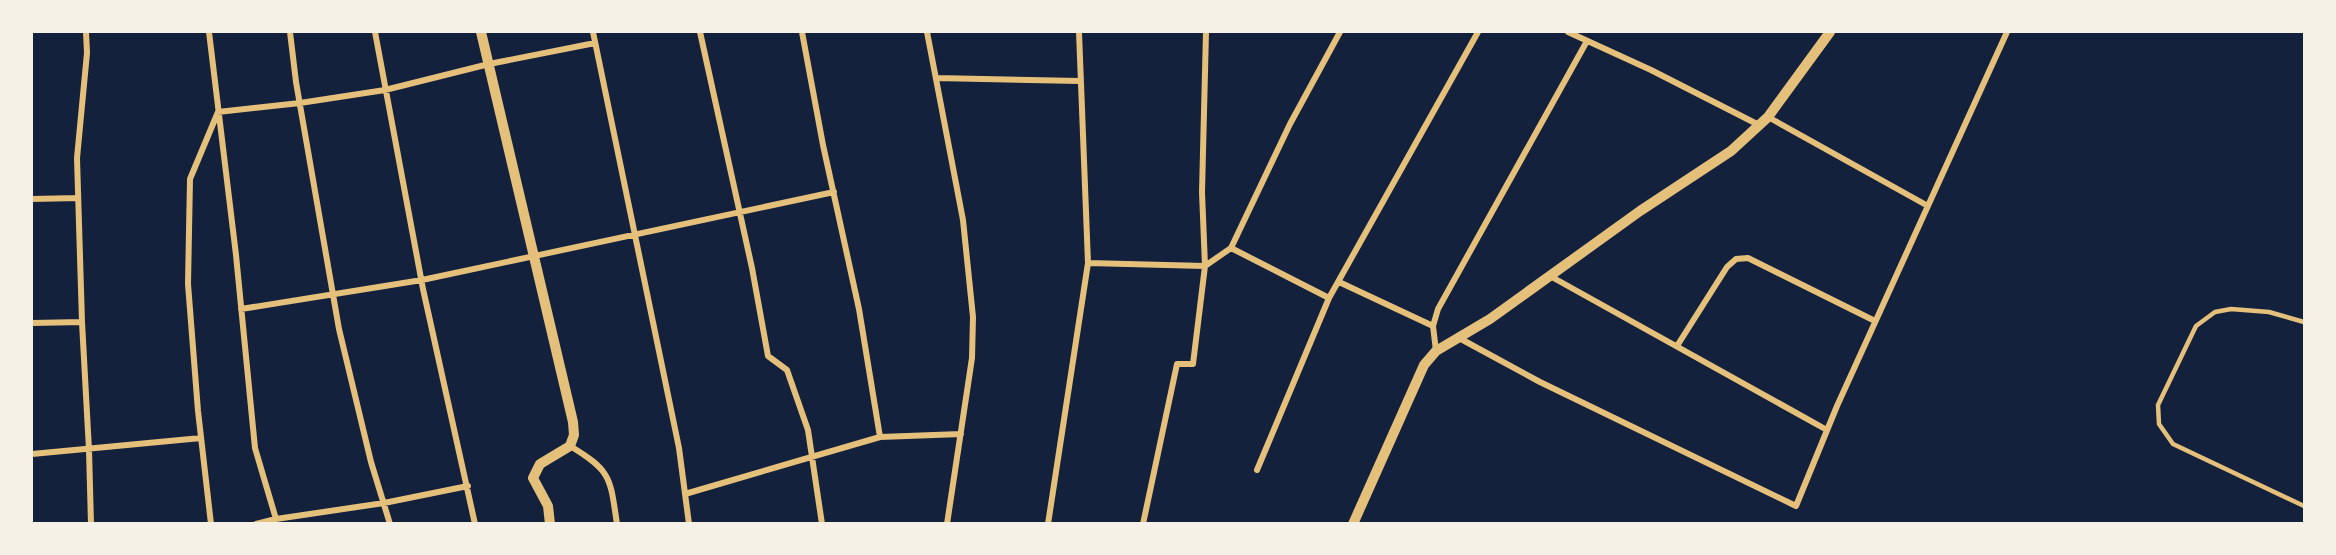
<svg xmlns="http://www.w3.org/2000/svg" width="2336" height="555" font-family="Cabin,sans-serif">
  <rect width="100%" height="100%" fill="#14213d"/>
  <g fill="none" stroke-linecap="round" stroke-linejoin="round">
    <path stroke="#e5c07b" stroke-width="4.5" d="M2304,322L2269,312L2231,309L2215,312L2196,326L2158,405L2159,424L2173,444L2304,506"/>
    <path stroke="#e5c07b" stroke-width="6" d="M86,32L87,53L77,158L82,322L89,450L91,524
      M209,32L236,255L255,448L276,519L384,503L468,486
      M290,32L296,82L339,329L371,462L390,524
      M375,32L423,289L475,524
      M593,32L679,448L689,524
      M700,32L752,268L768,356L787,370L808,430L822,524
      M802,32L823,145L859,309L880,437
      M927,32L963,220L973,317L972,358L947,524
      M1568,32L1651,70L1759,125
      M936,78L1080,81
      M1768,117L1928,206
      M32,199L78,198
      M1231,248L1329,298
      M1088,263L1205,266L1231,248L1290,124L1340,32
      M1550,276L1827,430
      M1339,282L1433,326
      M241,309L422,280L834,192
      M32,323L82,322
      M1459,338L1540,382L1796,506L1837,406L2007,32
      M1677,346L1727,267L1736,259L1748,258L1875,321
      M1436,351L1433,326L1438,309L1587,41
      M570,446C612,471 610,478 617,524
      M32,454L201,438
      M1257,470L1329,298L1478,32
      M685,494L880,437L961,434
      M211,524L198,411L188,284L190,179L218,112L300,103L385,90L489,64L595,43
      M256,524L276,519
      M1048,524L1088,263L1079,32
      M1143,524L1177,364H1193L1205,266L1202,192L1206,32"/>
    <path stroke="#e5c07b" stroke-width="10" d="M481,32L573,422L574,435L570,446L540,464L533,478L548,506L550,524
      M1353,524L1424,365L1436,351L1490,319L1640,211L1731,151L1768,117L1830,32"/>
  </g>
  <rect width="2336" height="555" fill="none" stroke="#f6f1e7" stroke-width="66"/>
</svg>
